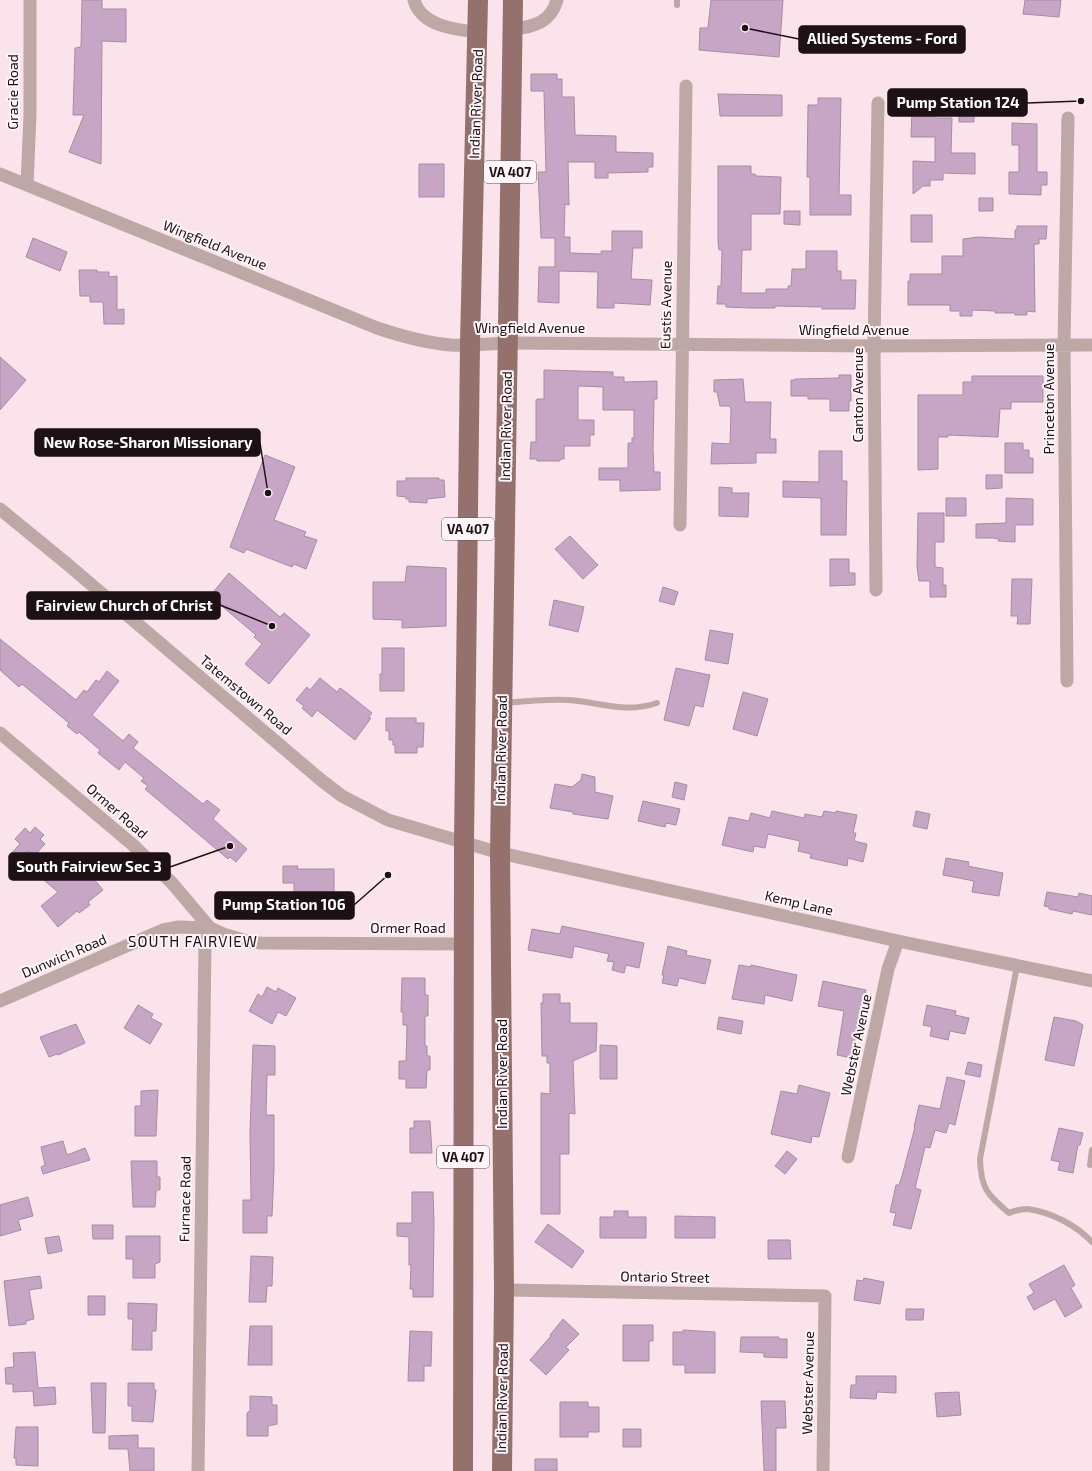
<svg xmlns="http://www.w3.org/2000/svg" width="1092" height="1471" font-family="'Exo 2',sans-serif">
  <rect width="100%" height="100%" fill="#fae3ea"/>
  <path fill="#c6a6c4" stroke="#a58ca3" d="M82,0H102V9H126V42L102,41L101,164L69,152L84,115H73L75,48L81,47Z
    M711,0H783L779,57L699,50L700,28H708Z
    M1025,0H1061L1059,17L1023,14Z
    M531,74H557V79H562V97H574L575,135L616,136V152L653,153V167H648V172L608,173V178H595V162H568L569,205L565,204L564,237H570V253L601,254V251H612V231H642V248H633L631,279L652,280L650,305L614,303V308H597L598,272L559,271V303L538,302L539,267H555V238H541L538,172H546L544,91H531Z
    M718,94L782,95V116H720Z
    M818,98H841L839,195H851V215H810V177H807L808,105H818Z
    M916,102H931V110H934V118H952L951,153H975V174L943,173V180H930V186H923L913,194V161L935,162V137H911L912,110H916Z
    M959,107L974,108V122H959Z
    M1012,123L1037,124V172H1047V185H1041V195L1009,194V172H1019V145H1012Z
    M419,164H444V197H419Z
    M718,166H751V174H755L756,176L781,177L780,214H751V250H742L741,293H766V289H788V286H791L792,269H806V251H837V271H841V280H856L855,309H822V307L775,306V308H751L726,307V304H717L718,286H721L722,250H719L718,241Z
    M979,198H993V211H979Z
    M784,211H800V225L784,224Z
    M911,215H932V242H911Z
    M1017,226H1047L1046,239H1039V244H1034L1035,312L1027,311V315H1015V313H995V311L972,310V316H960V311H950V305H908V281H910V274H942V256H963V239L978,237L1015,239V230H1017Z
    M33,238L67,252L60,271L26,257Z
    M79,270H97V272H109V277L117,276V310L124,309V324H104L103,302H90V296H80Z
    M0,357L26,380L0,410Z
    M544,370L613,372V377H624V382L657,381V399H654L653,449L654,472H660V490L620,491V480H599V468H628V443H632V438H634V410H603V387L579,386L578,389V420H594V435H590V446H564V459H560V461H537V459H530L531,442H536V401L537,399H544Z
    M839,375H851V401H849V411H830V399H808V396H791V380H795V379L839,378Z
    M972,376H1043V402H1011V409H1000L998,437L948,435V437H938V469L918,470V395H963V382H972Z
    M743,379L745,402H771L770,439H776V453H756V463L711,464L712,443L730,444L731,408L729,406H720L717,392H714V380Z
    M1005,443H1023V450H1029V458H1033V473H1005Z
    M819,451H842V481H847L846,535H821V498L783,497V481L819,482Z
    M265,455L295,467L274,520L306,532L304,536L317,540L306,569L294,564L292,567L246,549L244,553L230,547Z
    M986,475H1002V488L986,489Z
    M406,478H439V480H444L445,497L427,499V503L409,502V499H406V497L397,496V481H406Z
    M719,487L732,488V493H749L748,517L719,516Z
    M946,498H966V516H946Z
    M1006,498L1033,499V525H1015V542L998,541L999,539L993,538H976V524L1006,523Z
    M918,513H944V542H935V567L943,568V585H946V597H930V581H919L917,567Z
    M570,536L598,565L583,579L555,549Z
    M830,559H849V573H855V585L830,586Z
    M407,566L446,568V626L402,628V620L373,619V582H405Z
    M229,573L280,617L284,613L310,635L269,684L245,664L262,644L254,637L256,635L210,596Z
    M1012,579H1032L1030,624H1017L1018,616H1011Z
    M663,587L678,592L674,605L659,601Z
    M554,600L584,607L578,632L549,625Z
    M710,630L733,634L728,664L705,660Z
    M0,639L76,700L84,690L87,692L96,680L99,682L107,671L119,681L92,715L123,741L129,734L138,742L133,748L203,804L207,800L220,810L213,819L247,849L236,862L230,857L228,859L145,789L148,786L141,781L144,778L125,762L119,770L98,753L100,750L79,732L77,734L67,726L69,723L22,684L19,687L0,670Z
    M382,648H404V691H380V674H382Z
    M676,668L710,675L703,707L695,705L689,726L664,720Z
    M320,678L337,692L340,688L347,693L372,713L368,718H371L355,740L317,710L312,717L302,708L304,706L296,700L307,687L310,690Z
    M743,692L768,699L757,736L733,729Z
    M386,718H416V723H424L423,747H417V753H395V745H393V740H389V731H386Z
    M582,774L595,777V792L613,796L608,819L573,814V812L550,808L555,784L572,787L581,780Z
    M675,782L687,785L684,800L672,797Z
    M643,801L680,809L676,825L666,823L665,827L638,821Z
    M772,811L804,818L805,814L822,817L824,811L836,813V811L857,815L853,833H856L854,841L867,844L863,862L848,858L847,866L810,858L811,854L798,851L800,841L768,834L765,848L754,846L753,852L722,845L729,817L749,821L751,813L770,818Z
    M916,811L930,814L927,829L913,826Z
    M35,827L44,835L40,839L45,844L34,856L28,851L17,863L9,856L20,844L15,839L25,828L30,833Z
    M946,858L969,862L968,866L1003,873L999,896L972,892L974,881L943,875Z
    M51,861L72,879L85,868L103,890L88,902L90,905L79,913L77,911L58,927L41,906L58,892L39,876Z
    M283,866H298L297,869H334V897H294V883H283Z
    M1047,892L1078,897L1079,893L1092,896V915L1073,911L1072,914L1049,909V907L1044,906Z
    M562,926L644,943L639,968L626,965L624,973L612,970L614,962L607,961L609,954L574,946L572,958L528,950L532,929L560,934Z
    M668,946L687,951L686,955L711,960L705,984L679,978L677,986L662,983L664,975H662Z
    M739,965L751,967V965L797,975L792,1001L765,995L764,1004L732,999Z
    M402,978H425V995H428V1016H425V1046H427V1056H430V1070H427L426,1088H406V1079H399V1061H406L407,1025H403V1012H401Z
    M823,981L866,990L851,1058L837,1055L844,1011L818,1006Z
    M267,987L276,992L278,988L296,998L286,1016L278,1012L272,1024L249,1011L258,994L262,997Z
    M543,994H560V1003H570V1023H597L596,1051L573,1061L575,1114L569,1113V1154H560V1214H541V1093L550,1094V1063H547V1056H542L541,1003H543Z
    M138,1005L153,1014L151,1018L162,1024L150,1044L124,1028Z
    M927,1005L956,1011L955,1015L969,1018L965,1034L950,1031L948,1040L930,1036L932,1027L923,1025Z
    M719,1017L743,1021L741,1034L717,1029Z
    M1054,1017L1076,1021L1083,1025L1074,1066L1045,1060Z
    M76,1024L85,1043L58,1055L57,1054L49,1057L40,1037Z
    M253,1045L275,1046V1075H267L266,1115H274V1169L272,1216H267V1233H243V1200H251L250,1132Z
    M600,1045L617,1046V1079H600Z
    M968,1062L982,1065L980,1077L965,1074Z
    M947,1077L965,1081L955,1125L949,1123L946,1133L935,1130L930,1148L925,1147L915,1188L921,1190L911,1229L893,1225L896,1213L890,1212L896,1185H899L902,1176L915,1127H914L919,1105L940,1109Z
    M799,1085L830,1093L819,1137L812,1136L811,1143L771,1134L781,1091L797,1094Z
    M158,1090L156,1136H135V1106H141V1091Z
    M414,1121H430L432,1153H410V1128H414Z
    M1059,1128L1083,1133L1080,1145H1078L1073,1173L1058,1170L1060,1162L1051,1160Z
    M63,1141L67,1155L85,1148L90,1160L43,1174L41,1167L45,1165L41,1147Z
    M787,1151L797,1159L785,1174L775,1166Z
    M131,1161H157V1177H160V1190H157L156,1192L155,1207H133Z
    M412,1192H433L434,1223L433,1297H413V1289H410L411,1265H409V1237L397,1236V1223H412Z
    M28,1197L33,1216L18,1220L21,1230L0,1236V1205Z
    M614,1211H628V1217H646V1238H600V1217H614Z
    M675,1216L715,1217V1238H675Z
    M548,1224L584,1251L572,1268L535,1242Z
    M92,1225H113V1239H93Z
    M59,1236L62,1251L48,1254L45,1238Z
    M126,1236H160V1262L155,1264V1278H133V1259H126Z
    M768,1240H790L791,1259H768Z
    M251,1256L273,1257L272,1286H267L266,1302H249Z
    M1064,1265L1075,1285L1071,1288L1082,1307L1065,1317L1055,1299L1034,1310L1027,1297L1034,1293L1029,1284Z
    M40,1276L42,1288L29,1290L34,1319L26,1321V1324L9,1326L4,1281Z
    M864,1278L884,1282L880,1304L854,1300L857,1280L863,1281Z
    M88,1296H105V1315H88Z
    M128,1303L157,1304L156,1331H152V1350H132L133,1319H128Z
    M906,1309H924L923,1320H906Z
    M563,1319L579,1334L566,1347L569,1350L546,1375L530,1360L551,1336L550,1335Z
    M623,1325H653V1341H649V1361H623Z
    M250,1326H272V1365H248Z
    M683,1330L715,1332V1373H685V1365H673V1332H683Z
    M410,1331L432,1332L431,1366H424V1381H408Z
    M741,1337H779V1339H787V1358L764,1357V1353L740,1352Z
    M35,1352L38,1388L55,1387L56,1404L34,1406L33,1391L13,1392V1384H6L5,1368L14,1367L13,1353Z
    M856,1376H896V1393L877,1392L876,1399L850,1398L851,1385H856Z
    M91,1383H106L105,1433H93Z
    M128,1383H154V1390H156L153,1422L132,1421V1406H128Z
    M959,1392L961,1415L937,1417L935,1393Z
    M250,1396L272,1397V1405H277V1424L268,1426V1436H247V1413L250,1411Z
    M761,1401H785L786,1428H776V1471H764Z
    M560,1402H588V1407H599V1432H588V1437H560Z
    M16,1427H38V1466L16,1465V1458H14Z
    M623,1429H641V1447H623Z
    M138,1435V1448H154V1471H130L128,1449H109V1436Z
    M535,1459H557V1471H535Z"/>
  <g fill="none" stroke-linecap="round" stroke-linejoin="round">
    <path stroke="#bda8a6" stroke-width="6" d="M677,5V0
      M506,703C526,701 547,699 568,700C601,702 624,714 657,703
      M1017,966L980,1159C981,1189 987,1194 1009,1213C1014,1211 1022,1209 1027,1209C1051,1212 1076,1225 1092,1242
      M1090,1165L1092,1150"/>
    <path stroke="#bda8a6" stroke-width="13" d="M414,0C421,26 456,30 478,32
      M513,29C534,27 551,22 557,0
      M0,174L377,328C401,336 426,343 451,345C469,346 489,344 507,343L874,346L1092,345
      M27,185L30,116V0
      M0,509L66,563L321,780L342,796L388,820L500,853L898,941L1092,981
      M680,525L686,86
      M876,590L874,346L878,103
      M1067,681L1064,345L1068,118
      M0,733L133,845L172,883L210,928L223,934L251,942L261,943L464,944
      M0,1001L163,930L179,927L210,928L205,945L198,1471
      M848,1157L888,969L898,941
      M504,1290L825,1296L823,1471"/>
    <path stroke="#95716e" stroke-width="20" d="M463,1471L464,843L470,344L478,0
      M502,1471L504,1290L500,853L513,0"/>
  </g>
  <g text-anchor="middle" stroke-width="4" stroke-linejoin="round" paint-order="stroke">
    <g fill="#fdf5f7" stroke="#61555a" stroke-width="1">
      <rect x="484" y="161" width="52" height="22" rx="3"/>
      <rect x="442" y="518" width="52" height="22" rx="3"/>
      <rect x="437" y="1146" width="52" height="22" rx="3"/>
    </g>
    <g font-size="13" font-weight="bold" fill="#1e1116">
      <text x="510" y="177">VA 407</text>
      <text x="468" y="534">VA 407</text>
      <text x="463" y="1162">VA 407</text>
    </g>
    <g font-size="14" fill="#1e1116" stroke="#fdf5f7">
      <text transform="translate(13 92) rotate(-90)" y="5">Gracie Road</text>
      <text transform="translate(476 104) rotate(-88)" y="5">Indian River Road</text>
      <text transform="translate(215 245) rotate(22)" y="5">Wingfield Avenue</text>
      <text transform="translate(666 305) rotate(-89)" y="5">Eustis Avenue</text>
      <text x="530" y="333">Wingfield Avenue</text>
      <text x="854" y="335">Wingfield Avenue</text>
      <text transform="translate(858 395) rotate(-90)" y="5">Canton Avenue</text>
      <text transform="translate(1049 399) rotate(-90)" y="5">Princeton Avenue</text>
      <text transform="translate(506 426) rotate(-89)" y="5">Indian River Road</text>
      <text transform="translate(246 695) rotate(40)" y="5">Tatemstown Road</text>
      <text transform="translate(501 750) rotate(-89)" y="5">Indian River Road</text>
      <text transform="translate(117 811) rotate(41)" y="5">Ormer Road</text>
      <text transform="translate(799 903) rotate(13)" y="5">Kemp Lane</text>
      <text x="408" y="933">Ormer Road</text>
      <text transform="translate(64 956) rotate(-23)" y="5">Dunwich Road</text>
      <text transform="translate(856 1045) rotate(-78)" y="5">Webster Avenue</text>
      <text transform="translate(502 1074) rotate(-90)" y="5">Indian River Road</text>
      <text transform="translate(185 1199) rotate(-89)" y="5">Furnace Road</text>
      <text transform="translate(665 1277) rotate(1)" y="5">Ontario Street</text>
      <text transform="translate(808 1383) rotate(-89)" y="5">Webster Avenue</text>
      <text transform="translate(502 1398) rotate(-89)" y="5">Indian River Road</text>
    </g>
    <g font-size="15" letter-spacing="1" fill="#1e1116" stroke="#fdf5f7">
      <text x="193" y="947">SOUTH FAIRVIEW</text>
    </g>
  </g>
  <path fill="none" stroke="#1e1116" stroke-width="1.5" d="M745 28L799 39M1081 101L1027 103M268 493L260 443M272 626L220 605M230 846L170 867M388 875L354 905"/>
  <g fill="#1e1116" stroke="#fdf5f7" stroke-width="1.5">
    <circle cx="745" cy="28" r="4"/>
    <circle cx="1081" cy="101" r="4"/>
    <circle cx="268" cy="493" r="4"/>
    <circle cx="272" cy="626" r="4"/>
    <circle cx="230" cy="846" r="4"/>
    <circle cx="388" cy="875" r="4"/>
  </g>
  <g fill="#1e1116" stroke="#1e1116" stroke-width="1.5">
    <rect x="799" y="26" width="166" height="27" rx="4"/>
    <rect x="888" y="89" width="139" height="27" rx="4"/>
    <rect x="35" y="429" width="225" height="27" rx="4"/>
    <rect x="27" y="592" width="193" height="27" rx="4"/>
    <rect x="9" y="853" width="161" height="27" rx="4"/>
    <rect x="215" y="892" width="139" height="27" rx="4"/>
  </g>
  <g font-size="15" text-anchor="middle" font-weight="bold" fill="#fff">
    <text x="882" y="44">Allied Systems - Ford</text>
    <text x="958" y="108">Pump Station 124</text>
    <text x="148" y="448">New Rose-Sharon Missionary</text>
    <text x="124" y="611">Fairview Church of Christ</text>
    <text x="89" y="872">South Fairview Sec 3</text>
    <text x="284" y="910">Pump Station 106</text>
  </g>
</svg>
